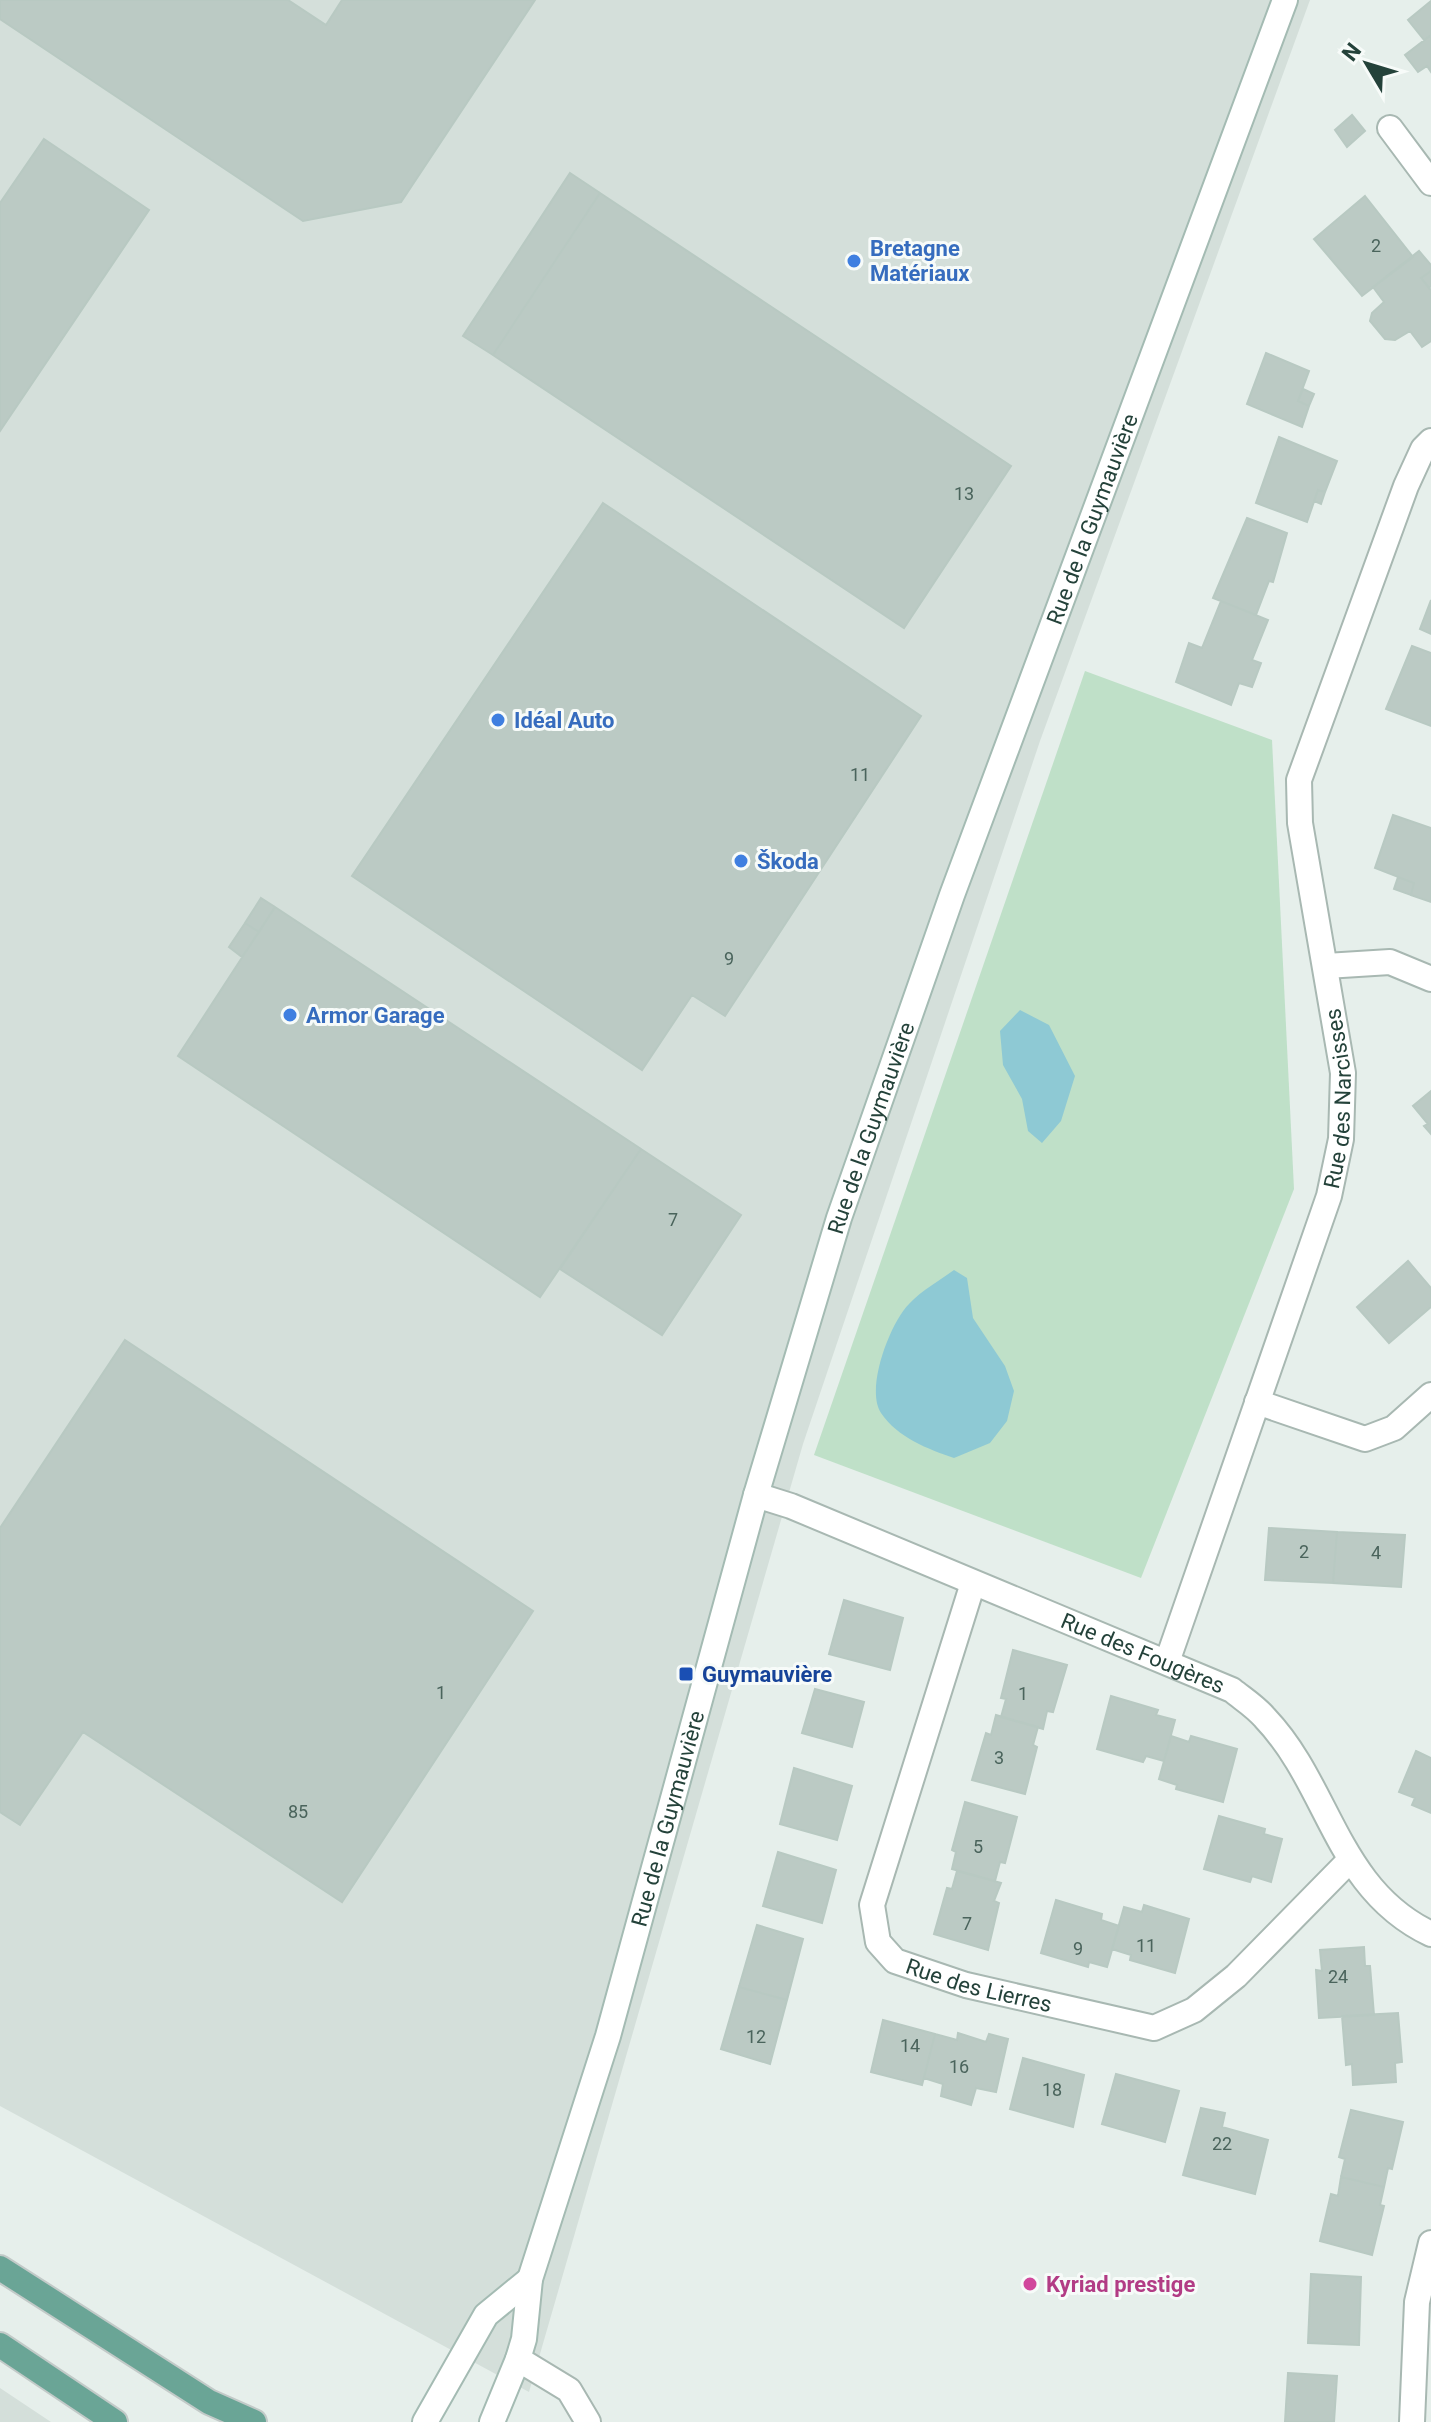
<svg xmlns="http://www.w3.org/2000/svg" width="1431" height="2422" font-family="Roboto,sans-serif">
  <rect width="100%" height="100%" fill="#e6efeb"/>
  <path fill="#d4dfda" d="M0,0H1310L1040,741L803,1444L529,2392L0,2106Z
    M0,2388L51,2422H0Z"/>
  <path fill="#bfe0c8" d="M1085,671L1272,740L1294,1189L1141,1578L814,1455Z"/>
  <path fill="#8ec9d4" d="M1020,1010L1049,1025L1075,1076L1061,1121L1042,1143L1028,1131L1022,1099L1003,1065L1000,1031Z
    M954,1270L967,1278L973,1318L1005,1366L1014,1391L1007,1421L990,1443L954,1458C928,1449 898,1438 881,1413C865,1389 890,1323 909,1304C922,1290 939,1281 954,1270Z"/>
  <path fill="#bbcac4" stroke="#b8c9c2" stroke-width="2" d="M0,0H288L326,25L342,0H535L401,202L303,221L0,19Z
    M1431,1V35L1424,40L1408,20Z
    M1431,35V72L1427,66L1418,72L1405,55Z
    M1352,115L1365,131L1347,147L1335,130Z
    M44,139L149,210L0,431V203Z
    M570,173L600,193L493,355L463,336Z
    M600,193L1011,466L904,628L493,355Z
    M1365,196L1413,257L1362,296L1314,239Z
    M1419,251L1431,265V271L1421,278L1431,290V341L1422,347L1410,331L1395,340L1385,339L1370,321L1372,313L1384,302L1373,287Z
    M1431,271V286L1429,288L1421,278Z
    M1266,353L1309,371L1298,401L1309,406L1302,427L1247,404Z
    M1303,389L1314,394L1309,406L1298,401Z
    M1279,437L1337,461L1325,492L1318,490L1307,522L1256,503Z
    M1318,490L1325,492L1321,504L1314,501Z
    M603,503L921,716L725,1016L692,995L642,1070L352,876Z
    M1247,518L1287,533L1273,582L1269,581L1256,615L1213,598Z
    M1431,600V634L1420,629Z
    M1221,601L1268,620L1252,660L1261,663L1252,687L1239,683L1231,705L1176,682L1189,643L1202,648Z
    M1412,646L1431,653V726L1386,709Z
    M1393,815L1431,828V902L1411,895L1414,883L1375,868Z
    M1398,877L1414,883L1411,895L1394,889Z
    M261,898L275,907L259,932L245,923Z
    M275,907L641,1149L540,1297L178,1056Z
    M245,923L259,932L242,957L229,947Z
    M1431,1091V1134L1424,1126L1428,1124L1413,1106Z
    M641,1149L741,1215L662,1335L560,1269Z
    M1408,1261L1431,1288V1307L1389,1343L1357,1307Z
    M125,1340L533,1611L342,1902L83,1732L20,1825L0,1812V1528Z
    M1269,1528L1337,1532L1333,1583L1265,1580Z
    M1337,1532L1405,1535L1401,1587L1333,1583Z
    M844,1600L903,1618L890,1670L829,1654Z
    M1013,1650L1067,1665L1053,1712L1047,1711L1043,1729L1001,1717L1006,1699L1001,1698Z
    M815,1689L864,1702L852,1747L802,1733Z
    M1111,1696L1158,1710L1156,1715L1175,1720L1164,1761L1146,1756L1143,1762L1097,1749Z
    M996,1715L1038,1727L1033,1745L1037,1747L1025,1794L972,1780L986,1733L991,1735Z
    M1171,1736L1189,1742L1191,1736L1237,1749L1223,1802L1176,1789L1177,1785L1159,1779Z
    M1416,1751L1431,1758V1813L1412,1805L1415,1798L1399,1792Z
    M794,1768L852,1786L837,1840L780,1824Z
    M965,1802L1017,1817L1005,1863L1000,1862L995,1881L952,1869L956,1852L952,1850Z
    M1219,1816L1265,1829L1264,1834L1282,1839L1271,1882L1252,1876L1250,1882L1204,1869Z
    M778,1852L836,1870L822,1923L763,1906Z
    M957,1871L1001,1883L994,1901L999,1903L988,1950L934,1934L947,1888L952,1889Z
    M1056,1900L1102,1914L1101,1920L1119,1926L1107,1967L1089,1962L1088,1967L1041,1953Z
    M1144,1905L1189,1919L1175,1973L1130,1960L1131,1955L1112,1949L1124,1907L1142,1912Z
    M757,1925L803,1939L787,2000L739,1987Z
    M1364,1947L1365,1966H1370L1374,2015L1319,2018L1316,1970L1322,1971L1320,1950Z
    M739,1987L787,2000L770,2064L721,2049Z
    M1398,2013L1402,2062L1395,2063L1396,2082L1353,2085L1352,2064L1346,2065L1342,2016Z
    M883,2020L935,2034L922,2085L871,2072Z
    M958,2033L986,2042L989,2034L1008,2039L996,2092L976,2088L971,2105L941,2096L943,2084L924,2078L935,2034L957,2040Z
    M1023,2058L1084,2075L1073,2127L1010,2109Z
    M1116,2074L1179,2091L1165,2142L1102,2124Z
    M1201,2108L1225,2113L1222,2127L1268,2140L1255,2194L1183,2175Z
    M1351,2110L1403,2122L1392,2169L1388,2168L1384,2187L1341,2177L1345,2159L1339,2157Z
    M1341,2177L1384,2187L1380,2205L1384,2206L1372,2255L1320,2241L1331,2194L1338,2196Z
    M1311,2274L1361,2277L1359,2345L1308,2343Z
    M1288,2373L1337,2376L1334,2422H1285Z"/>
  <g fill="none" stroke-linecap="round" stroke-linejoin="round">
    <g stroke="#a8b8b2" stroke-width="28">
      <g id="street">
        <path d="M1390,128L1431,183"/>
        <path d="M1326,966L1390,962L1431,979"/>
        <path d="M1257,1402L1365,1439L1394,1428L1431,1395"/>
        <path id="s1" d="M756,1495L791,1506L1232,1690C1243,1699 1256,1707 1265,1718C1330,1786 1336,1889 1431,1934"/>
        <path id="s2" d="M973,1583L872,1905L878,1942L895,1961L966,1985L1154,2028L1194,2010L1236,1976L1350,1860"/>
        <path id="s3" d="M1167,1662L1329,1196L1341,1139L1343,1073L1300,823L1299,780L1406,486L1423,449L1431,441"/>
        <path d="M518,2359L569,2390L588,2422"/>
        <path d="M1412,2422L1417,2302L1431,2243"/>
      </g>
    </g>
    <g stroke="#a4bbb3" stroke-width="28">
      <g id="secondary">
        <path d="M425,2422L486,2315L530,2279"/>
        <path id="s4" d="M492,2422L518,2359L524,2339L530,2279L608,2036L756,1495L839,1218L952,895L1285,0"/>
      </g>
    </g>
    <g stroke="#c2cac8" stroke-width="28">
      <path id="primary" d="M0,2268L209,2402L254,2422
        M0,2345L115,2422"/>
    </g>
    <use href="#street" stroke="#fff" stroke-width="24"/>
    <use href="#secondary" stroke="#fff" stroke-width="24"/>
    <use href="#primary" stroke="#6aa596" stroke-width="24"/>
  </g>
  <g fill="#3f7fe0" stroke="#f7fbf9" stroke-width="3">
    <circle cx="854" cy="261" r="8"/>
    <circle cx="498" cy="720" r="8"/>
    <circle cx="741" cy="861" r="8"/>
    <circle cx="290" cy="1015" r="8"/>
  </g>
  <rect fill="#1a4fb4" stroke="#f7fbf9" stroke-width="3" x="678" y="1666" width="16" height="16" rx="4"/>
  <circle fill="#d1479c" stroke="#f7fbf9" stroke-width="3" cx="1030" cy="2284" r="8"/>
  <g text-anchor="middle" stroke-width="6" stroke-linejoin="round" paint-order="stroke">
    <g font-size="18" fill="#4a645c">
      <text x="1376" y="252">2</text>
      <text x="964" y="500">13</text>
      <text x="860" y="781">11</text>
      <text x="729" y="965">9</text>
      <text x="673" y="1226">7</text>
      <text x="1304" y="1558">2</text>
      <text x="1376" y="1559">4</text>
      <text x="441" y="1699">1</text>
      <text x="1023" y="1700">1</text>
      <text x="999" y="1764">3</text>
      <text x="298" y="1818">85</text>
      <text x="978" y="1853">5</text>
      <text x="967" y="1930">7</text>
      <text x="1146" y="1952">11</text>
      <text x="1078" y="1955">9</text>
      <text x="1338" y="1983">24</text>
      <text x="756" y="2043">12</text>
      <text x="910" y="2052">14</text>
      <text x="959" y="2073">16</text>
      <text x="1052" y="2096">18</text>
      <text x="1222" y="2150">22</text>
    </g>
    <g font-size="22" font-weight="bold" fill="#366cbe" stroke="#f7fbf9" text-anchor="start">
      <text x="870" y="256">Bretagne<tspan x="870" dy="25">Matériaux</tspan></text>
      <text x="514" y="728">Idéal Auto</text>
      <text x="757" y="869">Škoda</text>
      <text x="306" y="1023">Armor Garage</text>
    </g>
    <g font-size="22" fill="#24423a" stroke="#f7fbf9">
      <text dy="8" stroke="none"><textPath href="#s4" startOffset="1998">Rue de la Guymauvière</textPath></text>
      <text dy="8" stroke="none"><textPath href="#s3" startOffset="592">Rue des Narcisses</textPath></text>
      <text dy="8" stroke="none"><textPath href="#s4" startOffset="1350">Rue de la Guymauvière</textPath></text>
      <text dy="8" stroke="none"><textPath href="#s1" startOffset="418">Rue des Fougères</textPath></text>
      <text dy="8" stroke="none"><textPath href="#s4" startOffset="630">Rue de la Guymauvière</textPath></text>
      <text dy="8" stroke="none"><textPath href="#s2" startOffset="488">Rue des Lierres</textPath></text>
    </g>
    <g font-size="22" font-weight="bold" fill="#164399" stroke="#f7fbf9" text-anchor="start">
      <text x="702" y="1682">Guymauvière</text>
    </g>
    <g font-size="22" font-weight="bold" fill="#b23c85" stroke="#f7fbf9" text-anchor="start">
      <text x="1046" y="2292">Kyriad prestige</text>
    </g>
  </g>
  <g transform="translate(1367 64) rotate(308)" stroke="#f7fbf9" stroke-width="6" paint-order="stroke">
  <path d="M0-6L14 30L0 20L-14 30Z" fill="#24423a"/>
  <text y="-12" font-size="22" font-weight="bold" text-anchor="middle" fill="#24423a">N</text>
  </g>
</svg>
